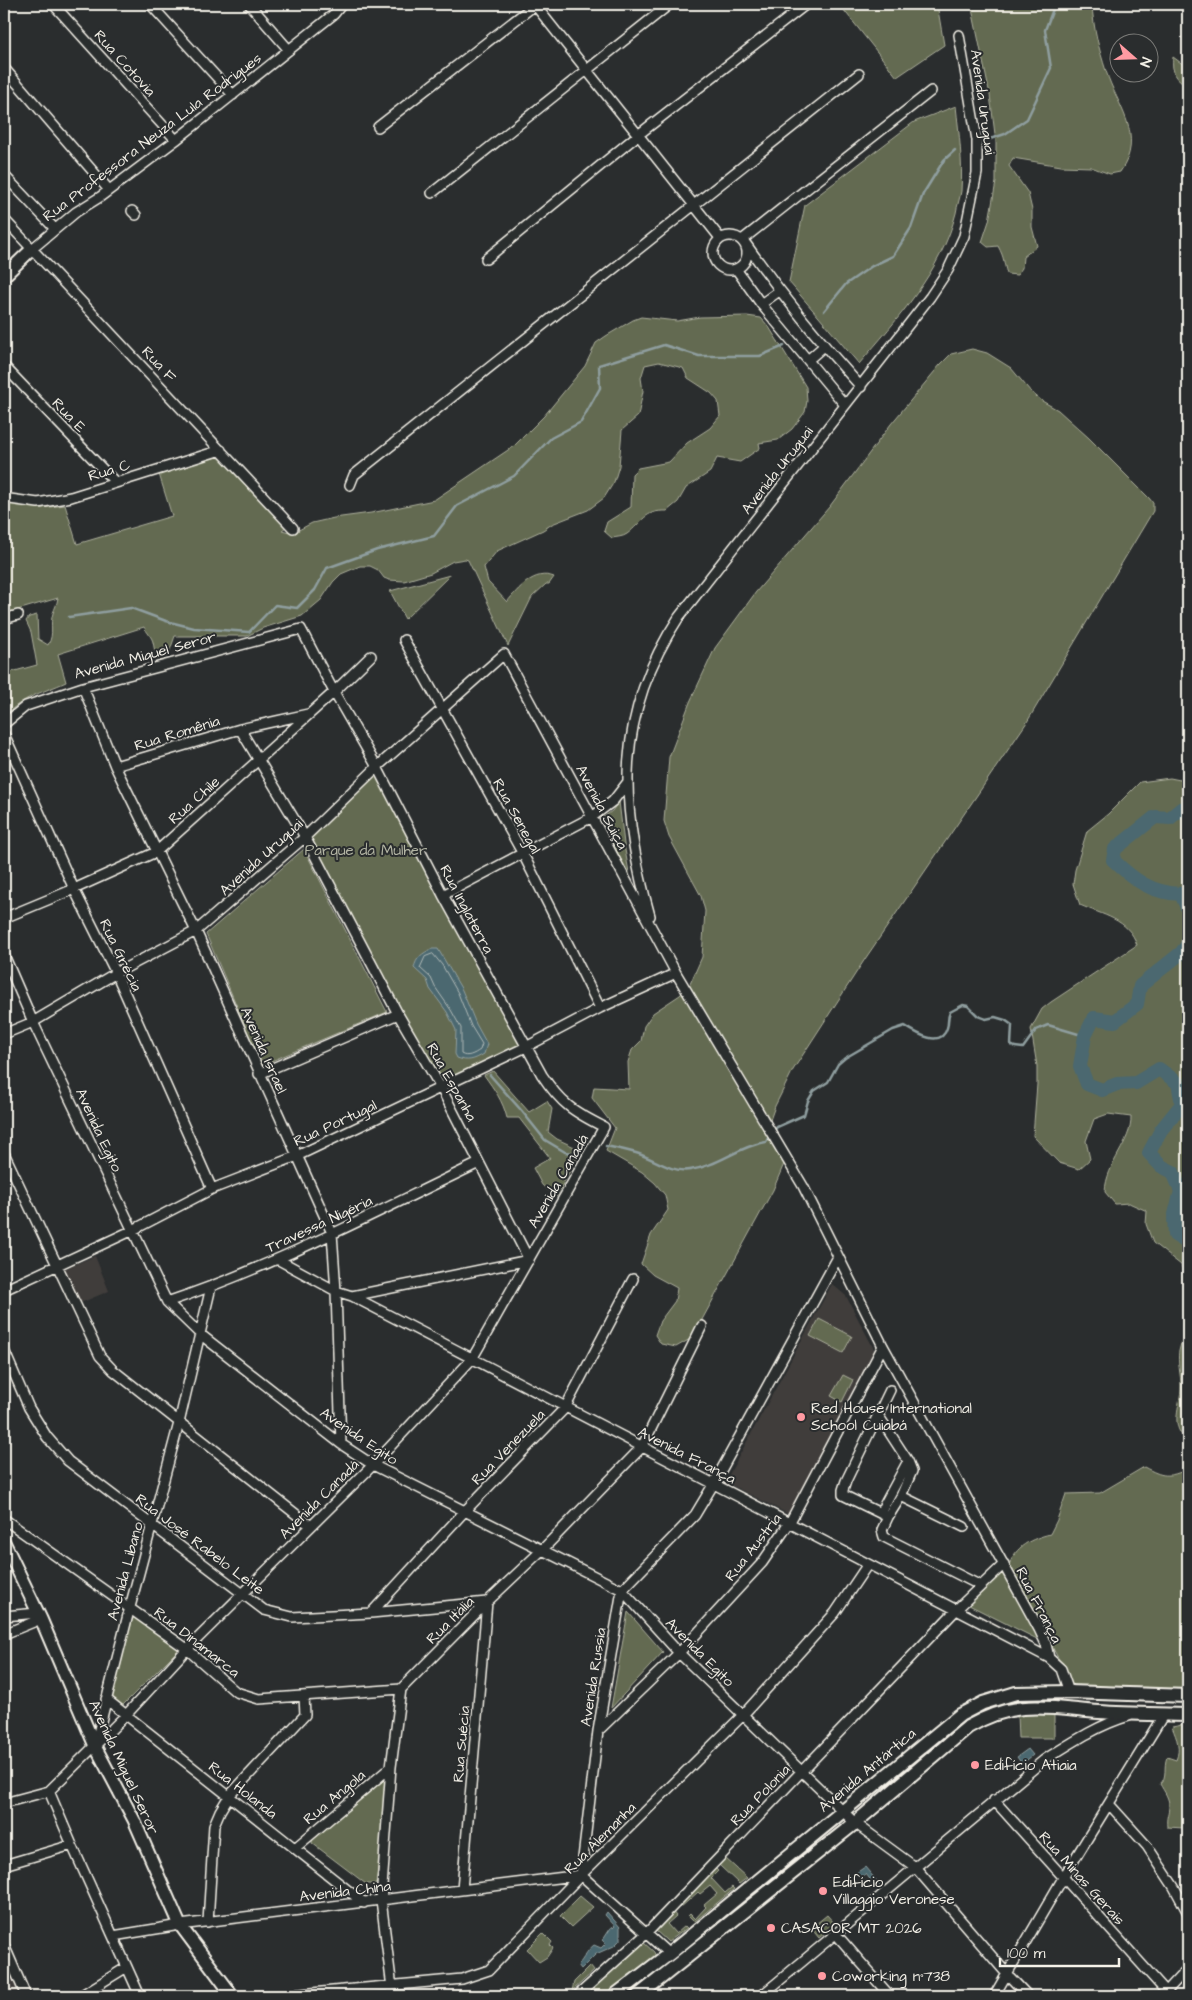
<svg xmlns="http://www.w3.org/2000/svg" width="1192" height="2000" font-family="'Architects Daughter',sans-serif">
  <rect width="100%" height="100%" fill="#2a2d2e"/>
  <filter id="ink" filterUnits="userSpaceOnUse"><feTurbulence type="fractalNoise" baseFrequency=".02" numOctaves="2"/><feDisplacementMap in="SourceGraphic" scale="10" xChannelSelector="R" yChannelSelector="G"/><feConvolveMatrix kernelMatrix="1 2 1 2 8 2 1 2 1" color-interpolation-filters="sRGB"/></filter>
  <g filter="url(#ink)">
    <path fill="#403d3b" d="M95,1256L109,1291L78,1304L64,1269Z
      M832,1284L846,1296L875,1351L790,1515L725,1482Z
      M4,1953L23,1996H4Z"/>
    <path fill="#636b51" stroke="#acae9c" d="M839,4H937L944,45L897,77Z
      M971,4H1092C1093,27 1099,49 1106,71C1117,106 1146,136 1120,172L1110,174L1091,167L1061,166L1013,158L1009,166L1028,193L1032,210V227L1037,246L1023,257L1022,268L1017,275L1007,274C1003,261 1005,259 998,246L988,247L982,242L989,221L996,182V142L990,95Z
      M1173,57L1188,68V87C1176,78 1171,73 1173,57Z
      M956,106C959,134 963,162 961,191C960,198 957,206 956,213C941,272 898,318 859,364L789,282L805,205L914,122Z
      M747,316L761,318L769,327L806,387L807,401L805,412L792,429L778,440L759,443L760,448L740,462L717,458L710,472L686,488L678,502L667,511C644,510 643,522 627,534C623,537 617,537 612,538L604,531L607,522L631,507L632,474L638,468L669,462L687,443L710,428L720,416L718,401L711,393L688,378L683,368L659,362L645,365L641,378L643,391L638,416L622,430L619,466L614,482L604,498L588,510L552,524L543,530L497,551L484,567L488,582L507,602C518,589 534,569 554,577L549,584H546L532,597L508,646L468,560L465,559L453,561L431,573L404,581L389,580L384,578L378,570L370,566H360L341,574L333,582L321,600L302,616L263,628L247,636H175L169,653L164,659C154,655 155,651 153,642C152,637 146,631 144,627L58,654L66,682C42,693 23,696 4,717V674L37,665L31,632L26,621L29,617L37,615L38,639L48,645C55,633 49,625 53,613C55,608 57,604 58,598L4,614V502L42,508L65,505L77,544L172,516L159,474L219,456L286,527L282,530L293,533L312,523L334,518L371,513L434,500L514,446L544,416L585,366L596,343L606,336L633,320L641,317L677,321L700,317Z
      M972,349L987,353L1011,368L1031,392L1042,401L1058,410L1089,438L1149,498L1153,503V511L1027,722L865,959L793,1070L775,1106L770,1120V1134L786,1159L773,1190L692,1338L676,1347L661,1344L655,1335L660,1321L675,1301L677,1288L653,1275L641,1264L651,1235L668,1210L665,1195L655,1183L642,1172L606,1151L615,1128L592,1098L594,1087L629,1089L628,1062L632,1050L641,1041L644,1026L653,1013L680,995L690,984L702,957L705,911L701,896L669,837L664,821L669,757L690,702L715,648L756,592L830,506L891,424L940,365L951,354Z
      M450,575L405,619L390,591Z
      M376,773L522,1046L441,1083L307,838Z
      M1188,775V1282L1181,1265L1153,1243L1146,1224L1147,1211L1129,1203L1115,1204L1105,1192C1106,1163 1132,1142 1131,1117L1108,1114L1094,1119L1086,1141L1090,1159L1079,1169L1059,1163L1033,1136L1037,1084V1066L1031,1029L1042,1009L1051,1002L1137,945C1129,919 1102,915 1080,905L1073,884L1075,870L1087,831L1108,814L1140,782L1170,778L1180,780Z
      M619,801L624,844L630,878L601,819L612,811Z
      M304,849L387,1012L262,1065L206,934Z
      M493,1071L529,1112L547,1101L552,1109L548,1132L557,1139L581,1150L556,1197L542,1185L533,1168L550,1158L519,1118H507C503,1101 494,1089 484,1075Z
      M819,1319L852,1336L843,1353L810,1336Z
      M1188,1321V1441C1168,1426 1181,1406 1181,1386C1181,1375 1177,1362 1179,1351C1181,1341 1186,1331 1188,1321Z
      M843,1375L853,1380L842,1402L831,1396Z
      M1144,1467C1163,1477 1168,1478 1188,1469V1691L1155,1688L1073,1686L1009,1566C1015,1546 1031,1539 1050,1534L1057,1520L1066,1494L1100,1493Z
      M1002,1571L1006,1573L1041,1641L969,1605V1601Z
      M131,1612L180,1648L122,1706L109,1698Z
      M628,1612L663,1652L611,1708Z
      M1054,1714V1738H1018L1017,1715Z
      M1188,1724V1834L1184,1828L1167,1827C1166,1817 1168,1816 1169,1807C1170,1799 1164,1791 1160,1784C1168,1777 1163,1767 1167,1757L1176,1760C1181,1748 1177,1739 1172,1727Z
      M382,1779L388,1783L376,1884H366L312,1843L313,1836Z
      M725,1858L747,1878L739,1884L719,1865Z
      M715,1868L718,1871L711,1878L725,1893L732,1887L734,1889L694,1922L688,1916L690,1914L695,1919L706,1907L704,1905L717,1894L710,1886L700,1894L698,1892L680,1908L677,1905Z
      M580,1896L593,1907L571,1927L560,1916Z
      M672,1911L676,1916L667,1924L676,1934L685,1926L687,1928L668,1942L655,1930Z
      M827,1915L835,1924L819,1938L811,1928Z
      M543,1933L552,1942L550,1945L553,1948L547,1957L539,1962L527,1949Z
      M643,1942L654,1952L656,1957L609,1996H580Z
      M590,1966L594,1971L572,1991L574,1982Z"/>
    <path fill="#4b676f" stroke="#8f9e9f" d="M432,949H438L462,990L476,1024L487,1044L484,1054C474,1060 468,1062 457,1058L455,1054L456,1030L447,1012L430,989L427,980L414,968C416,958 422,953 432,949Z
      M1028,1749L1033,1755L1022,1764L1017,1757Z
      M865,1867L880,1885L876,1887L866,1874L860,1878L856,1873Z
      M607,1912L620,1927V1940L614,1946L596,1954L581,1969L578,1965C584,1959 586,1951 594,1945L601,1948L606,1943L603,1940L612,1926L613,1928L615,1926L605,1915Z"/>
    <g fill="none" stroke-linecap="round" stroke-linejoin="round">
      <path stroke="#b0bab8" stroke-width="1" d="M433,954L442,965L458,993L471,1026L482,1044L480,1050C474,1054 467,1058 461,1054V1028L451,1010L435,987L431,978L420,968L425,957Z"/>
      <path stroke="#8f9e9f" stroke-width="2.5" d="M990,139L1005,134L1027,119L1051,68L1045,30L1055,4
        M824,311L846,284L872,266L893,256L911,228L923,194L944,160L955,150
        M69,617L131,608L166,621L194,628L249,632L275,605L297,608L315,590L327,568L377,550L434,536L457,506L514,476L551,438L581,422L600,388L599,365L664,345L699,356H760L784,346
        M490,1075L521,1110L545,1140L565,1152L581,1154
        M773,1132L777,1127L804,1115L808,1101L814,1091L828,1082L838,1064L845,1058L893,1030L905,1026C916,1033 941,1049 947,1028C949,1023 947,1018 950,1012L963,1005L968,1006L978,1016L986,1019L995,1017L1005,1020L1012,1025L1011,1045L1015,1047L1023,1048L1036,1030L1048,1025L1085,1036
        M606,1146C616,1148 626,1150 636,1153C653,1158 671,1173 690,1170C718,1166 739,1146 766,1142L769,1136"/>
      <path stroke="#4b676f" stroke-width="14" d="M1188,808L1181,809L1170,818L1155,817L1115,849L1113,860C1134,880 1151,893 1181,894L1188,910
        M1188,944L1181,953L1140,986L1137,1004L1115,1021L1094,1018L1085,1036L1080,1066L1087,1084L1102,1090L1117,1084L1136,1083L1159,1069L1178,1083L1182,1104L1161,1130L1149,1153L1161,1166L1173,1172L1181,1191L1174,1218L1175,1235L1188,1243"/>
      <g stroke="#f4f1e8" stroke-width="12">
        <path id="minor" d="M53,4L176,140
          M150,4L233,95
          M249,4L289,50
          M535,5L720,238
          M4,68L109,190
          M378,127L536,4
          M4,175L55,229
          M432,193L670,4
          M132,211L136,215
          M4,219L293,528
          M713 253a17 17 0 1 1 34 0a17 17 0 1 1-34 0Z
          M742,240L931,91
          M746,244C781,294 819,341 861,387
          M32,249L76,212L100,197L176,140L334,14L342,4
          M486,259L638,135L804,6
          M736,269L761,304L845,405
          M761,304L779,291
          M808,360L824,346
          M4,366L115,482
          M350,485L354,475L859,74
          M4,496L10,499L38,503L71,497L221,450
          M4,619L18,615
          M404,640L523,854L600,1008
          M83,687L115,766L196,931L332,1233L336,1291L341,1444
          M4,724L26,706L83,687L301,629L334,692L377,767L443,895L542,1075C561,1104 574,1112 604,1127L472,1359L373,1465L187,1649L126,1715L49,1791L4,1803
          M240,729L308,714
          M4,734L74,889L116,973L212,1189
          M115,766L240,729L305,837L398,1014L441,1088L529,1260
          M443,895L592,817L613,801L627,783
          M650,916C619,806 614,716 679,617L880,361L930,297L948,270L964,236L977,173V140L959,35
          M4,918L74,889L156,852L334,692L371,656
          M4,955L33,1022L167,1302L200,1334L341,1444L373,1465L622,1590L679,1653L855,1823L915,1867L1007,1974L1028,1996
          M4,1034L33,1022L116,973L196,931L305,837L377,767L504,654L676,973L803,1186L883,1346L1039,1629L1046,1644L1049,1658
          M259,1074L398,1014
          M4,1153L100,1356L113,1370L311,1526
          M277,1259L336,1291L352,1296L1049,1658L1061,1669L1069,1692
          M4,1290L131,1231L212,1189L297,1156L526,1047L600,1008L676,973
          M352,1296L529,1260
          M167,1302C275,1266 376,1212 479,1163
          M4,1350L29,1408L47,1437L68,1461L264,1610L292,1617L371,1613L487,1602L462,1889
          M890,1390L846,1481L843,1490V1495L888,1517L882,1530L884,1537L981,1586
          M878,1415L908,1461L912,1471L901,1496L888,1517
          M901,1496L964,1527
          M880,1513L908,1461
          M4,1519L187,1649L236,1692L259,1699L401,1689
          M371,1613L464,1512L565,1408L633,1279
          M4,1616L38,1613
          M4,1634L41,1619
          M106,1699L364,1903
          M598,1731L679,1653L762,1563L790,1522L883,1346
          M95,1745L130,1607L179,1423L211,1287
          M49,1791L72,1845L140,1996
          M994,1800L1170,1996
          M1109,1804L1147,1846L1174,1887L1188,1913
          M295,1848L391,1767
          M4,1865L72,1845
          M208,1922L214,1825L220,1811L229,1796L305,1715L304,1696
          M836,1934L890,1996
          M113,1936L180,1925L581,1875
          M4,1945L26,1996
          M669,1954L581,1875L598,1731L622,1590L695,1515L713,1485L838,1257
          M1163,1995L1188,1968
          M80,1996L127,1967
          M279,1996L462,1979L489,1970L581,1875L743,1715L835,1613L868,1564
          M393,1996L381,1900L391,1767L401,1689L487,1602L543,1549L642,1447L702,1326
          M577,1996L646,1934L957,1609L1004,1564
          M761,1996L1044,1760C1071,1743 1098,1725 1129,1716
          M994,1996L1063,1878L1164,1714"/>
      </g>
      <g stroke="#f4f1e8" stroke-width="15">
        <path id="tertiary" d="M4,276L32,249
          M4,1542L41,1619L95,1746L134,1820L180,1925L233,1996"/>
      </g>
      <g stroke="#f4f1e8" stroke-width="16">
        <path id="secondary" d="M614,1996L669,1954L960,1715L983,1703L1016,1693L1069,1692L1188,1696
          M638,1996L855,1823L968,1727C1015,1699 1048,1708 1099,1712C1129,1714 1159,1714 1188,1715"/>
      </g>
      <use href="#minor" stroke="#2a2d2e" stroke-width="9"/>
      <use href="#tertiary" stroke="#2a2d2e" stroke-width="11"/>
      <use href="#secondary" stroke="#2a2d2e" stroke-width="12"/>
    </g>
  </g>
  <g fill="#ff9aa2" stroke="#2a2d2e" stroke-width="2">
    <circle cx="801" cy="1417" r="5"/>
    <circle cx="975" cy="1765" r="5"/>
    <circle cx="823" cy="1891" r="5"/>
    <circle cx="771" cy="1928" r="5"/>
    <circle cx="822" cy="1976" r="5"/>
  </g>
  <g text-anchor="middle" stroke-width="4" stroke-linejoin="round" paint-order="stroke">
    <g font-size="15" fill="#f4f1e8" stroke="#2a2d2e">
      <text transform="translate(125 63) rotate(48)" y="5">Rua Cotovia</text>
      <text transform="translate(983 102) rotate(82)" y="5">Avenida Uruguai</text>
      <text transform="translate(152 137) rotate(-37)" y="5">Rua Professora Neuza Lula Rodrigues</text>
      <text transform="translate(159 364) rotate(47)" y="5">Rua F</text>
      <text transform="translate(69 415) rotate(46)" y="5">Rua E</text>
      <text transform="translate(109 470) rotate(-17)" y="5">Rua C</text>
      <text transform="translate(777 470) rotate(-52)" y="5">Avenida Uruguai</text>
      <text transform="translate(145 655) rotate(-15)" y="5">Avenida Miguel Seror</text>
      <text transform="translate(177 733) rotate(-17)" y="5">Rua Romênia</text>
      <text transform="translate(194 800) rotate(-42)" y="5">Rua Chile</text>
      <text transform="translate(602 807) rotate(62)" y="5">Avenida Suiça</text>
      <text transform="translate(517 816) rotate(61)" y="5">Rua Senegal</text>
      <text transform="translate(261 857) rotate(-42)" y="5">Avenida Uruguai</text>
      <text transform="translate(467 909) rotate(62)" y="5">Rua Inglaterra</text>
      <text transform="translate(121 955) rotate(64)" y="5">Rua Grécia</text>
      <text transform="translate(264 1050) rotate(66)" y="5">Avenida Israel</text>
      <text transform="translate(452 1082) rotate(61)" y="5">Rua Espanha</text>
      <text transform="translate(335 1123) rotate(-25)" y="5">Rua Portugal</text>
      <text transform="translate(99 1130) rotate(65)" y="5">Avenida Egito</text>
      <text transform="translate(558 1181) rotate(-60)" y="5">Avenida Canadá</text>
      <text transform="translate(319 1224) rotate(-25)" y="5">Travessa Nigéria</text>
      <text transform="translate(359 1436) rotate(34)" y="5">Avenida Egito</text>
      <text transform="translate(508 1447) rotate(-46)" y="5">Rua Venezuela</text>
      <text transform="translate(687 1455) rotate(27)" y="5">Avenida França</text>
      <text transform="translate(319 1499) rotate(-45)" y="5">Avenida Canadá</text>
      <text transform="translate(200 1544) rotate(37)" y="5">Rua José Rabelo Leite</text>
      <text transform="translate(753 1547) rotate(-52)" y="5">Rua Austria</text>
      <text transform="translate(125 1571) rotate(-75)" y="5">Avenida Libano</text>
      <text transform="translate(1039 1605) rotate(63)" y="5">Rua França</text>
      <text transform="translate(450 1620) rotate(-45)" y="5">Rua Itália</text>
      <text transform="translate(197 1642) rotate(38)" y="5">Rua Dinamarca</text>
      <text transform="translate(700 1652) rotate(45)" y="5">Avenida Egito</text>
      <text transform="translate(593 1677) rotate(-81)" y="5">Avenida Russia</text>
      <text transform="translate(461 1744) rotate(-85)" y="5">Rua Suécia</text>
      <text transform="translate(124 1767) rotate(65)" y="5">Avenida Miguel Seror</text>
      <text transform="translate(867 1770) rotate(-40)" y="5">Avenida Antártica</text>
      <text transform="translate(243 1790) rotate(38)" y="5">Rua Holanda</text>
      <text transform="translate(760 1795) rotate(-46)" y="5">Rua Polonia</text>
      <text transform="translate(334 1797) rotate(-40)" y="5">Rua Angola</text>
      <text transform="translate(600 1838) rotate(-45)" y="5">Rua Alemanha</text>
      <text transform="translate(1082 1878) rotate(48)" y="5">Rua Minas Gerais</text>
      <text transform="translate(345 1891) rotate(-7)" y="5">Avenida China</text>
    </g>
    <g font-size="15" fill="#b3b5a4" stroke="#2a2d2e">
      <text x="366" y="855">Parque da Mulher</text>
    </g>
    <g font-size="15" fill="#f4f1e8" stroke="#2a2d2e" text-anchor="start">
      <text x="811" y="1413">Red House International<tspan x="811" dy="17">School Cuiabá</tspan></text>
      <text x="985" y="1770">Edifício Atiaia</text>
      <text x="833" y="1887">Edifício<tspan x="833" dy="17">Villaggio Veronese</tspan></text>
      <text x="781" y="1933">CASACOR MT 2026</text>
      <text x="832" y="1981">Coworking n°738</text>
    </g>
  </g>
  <rect width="1192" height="2000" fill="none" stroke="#2a2d2e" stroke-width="20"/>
  <rect x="10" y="10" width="1172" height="1980" fill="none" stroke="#f4f1e8" stroke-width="2" filter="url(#ink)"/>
  <g transform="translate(1134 58) rotate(110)"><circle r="24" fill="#2a2d2e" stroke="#7b7b78"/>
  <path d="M0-4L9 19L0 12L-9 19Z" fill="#ff9aa2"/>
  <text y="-8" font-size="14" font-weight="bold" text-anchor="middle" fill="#f4f1e8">N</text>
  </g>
  <path d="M1000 1958v8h119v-8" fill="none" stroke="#f4f1e8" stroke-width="2.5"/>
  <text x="1007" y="1958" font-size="15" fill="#f4f1e8" stroke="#2a2d2e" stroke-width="4" paint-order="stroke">100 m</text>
</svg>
